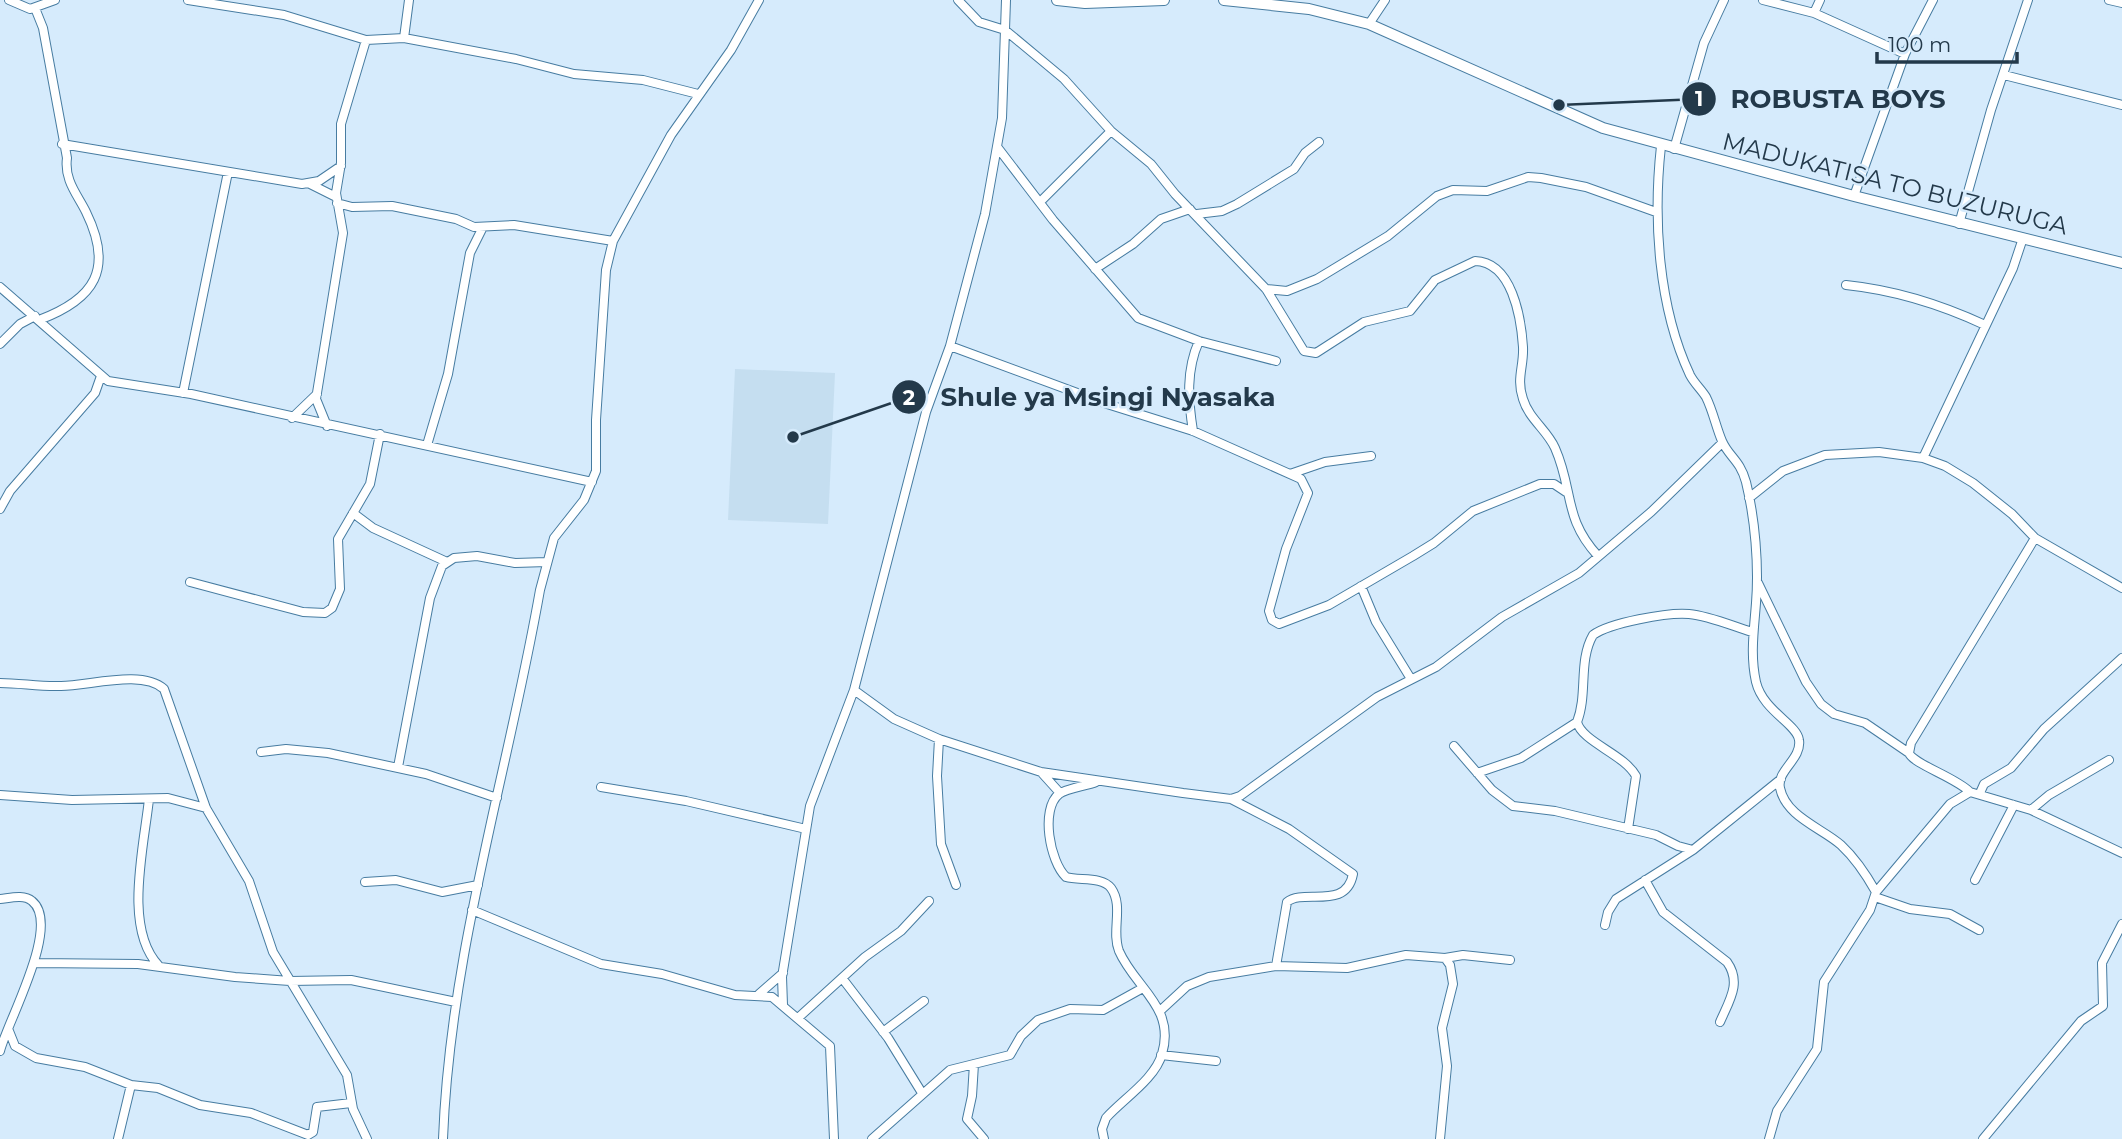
<svg xmlns="http://www.w3.org/2000/svg" width="2122" height="1139" font-family="Montserrat,sans-serif">
  <rect width="100%" height="100%" fill="#d6ebfc"/>
  <path fill="#c5def0" d="M735,369L835,373L828,524L728,520Z"/>
  <g fill="none" stroke-linecap="round" stroke-linejoin="round">
    <g stroke="#477ca1" stroke-width="10">
      <path id="minor" d="M9,0L30,9L55,0
        M188,0L284,15L366,40L404,38L516,59L574,74L643,80L698,94
        M958,0L979,22L1005,30L1040,59L1064,79L1111,131L1151,164L1175,194L1266,289L1304,351L1316,353L1364,322L1410,311L1435,280L1475,261C1512,262 1521,317 1523,347C1524,367 1516,378 1523,399C1529,419 1547,430 1555,448C1574,491 1563,518 1598,556
        M1763,0L1814,13L1905,54
        M2109,0L2122,3
        M35,8L43,28L67,158C64,180 77,194 86,212C114,269 95,299 39,320
        M1814,13L1820,0
        M1369,24L1385,0
        M404,38L409,0
        M2004,75L2122,105
        M62,144L302,184L319,181L341,166
        M1661,146C1653,219 1658,307 1690,375C1694,383 1701,389 1706,397C1713,411 1716,427 1722,441C1729,457 1740,460 1746,482C1755,519 1759,565 1756,603C1754,630 1750,655 1756,682C1763,711 1797,724 1799,740C1802,759 1776,771 1780,788C1786,817 1822,828 1841,845C1855,858 1867,876 1876,892L1870,910L1824,982L1817,1049L1777,1111L1769,1139
        M998,148L1053,220L1138,318L1199,341L1276,361
        M1674,149L1704,43L1724,0
        M310,184L336,197
        M1854,196L1905,54L1933,0
        M1040,202L1111,131
        M337,203L352,207L392,206L456,219L474,227L514,225L613,241
        M1197,214L1222,211L1237,204L1294,169L1305,153L1319,142
        M1959,224L1991,110L2028,0
        M1095,269L1133,244L1161,219L1190,209
        M1846,285C1894,290 1942,305 1985,325
        M0,287L108,381L191,394L592,482
        M1266,289L1287,291L1317,279L1388,236L1437,196L1453,190L1487,191L1528,177L1541,178L1586,187L1656,212
        M0,344L20,324L35,316
        M950,346L1107,404L1193,431L1301,479L1308,493L1286,549L1269,611L1272,620L1279,624L1329,605L1413,556L1434,543L1473,511L1540,484H1554L1566,492
        M183,393L228,172
        M292,418L317,394
        M327,426L316,399L343,233L336,193L341,163V124L366,40
        M1193,431C1188,400 1186,370 1199,341
        M427,445L448,374L470,253L483,227
        M1923,458L2013,268L2023,238
        M1290,474L1325,462L1371,456
        M1749,498L1783,471L1825,455L1879,452L1923,458L1945,466L1973,483L2012,514L2035,538L2122,588
        M0,509L10,491L95,393L101,376
        M353,513L373,528L447,562
        M190,582L303,612L325,613L332,608L340,589L338,539L370,484L380,434
        M1758,583L1806,682L1821,704L1834,714L1865,723L1909,753
        M1361,586L1376,622L1411,679
        M0,683C20,683 41,687 61,686C89,686 142,669 164,689L206,808L249,881L273,952L347,1075L353,1109L367,1139
        M854,690L894,719L939,739L1041,772L1183,793L1231,799L1240,796L1377,697L1436,667L1502,617L1579,573L1651,512L1722,443
        M939,739L937,776L941,844L956,885
        M1454,746L1492,790L1513,806L1555,811L1656,835L1678,846L1693,850L1781,779
        M261,752L286,749L328,753L426,774L497,798
        M398,767L430,598L442,566L454,558L477,556L515,563L547,562
        M1041,772L1060,793
        M1477,773L1521,758L1577,722
        M1096,782C1086,786 1067,788 1059,794C1040,809 1050,862 1066,877C1079,881 1102,876 1111,888C1124,906 1111,931 1119,951C1135,988 1176,1007 1162,1054C1155,1079 1123,1099 1106,1118L1102,1129L1104,1139
        M601,787L686,801L806,829
        M1970,792C1955,777 1913,764 1909,753L1911,743L2035,538
        M1980,793L1984,784L2011,768L2044,729L2122,658
        M0,795L72,800L168,798L206,808
        M149,799C144,847 123,929 159,966
        M1231,799L1289,829L1353,874C1346,911 1304,888 1287,902L1276,966
        M2031,810L2049,795L2109,760
        M1628,829L1636,776C1624,754 1582,742 1577,722C1588,694 1578,661 1593,635C1609,623 1668,612 1689,614C1710,616 1732,626 1752,632
        M1645,880L1663,912L1727,962C1742,983 1729,1001 1720,1022
        M1975,880L2014,805
        M365,882L396,880L442,892L478,885
        M1876,892L1950,804L1970,792L2031,810L2122,853
        M1875,897L1910,909L1950,914L1979,930
        M0,899C10,898 24,894 32,901C62,925 7,1022 0,1051
        M472,910L601,964L662,974L735,995L772,997L830,1046L834,1139
        M1605,925L1608,912L1616,899L1693,850
        M1445,958L1463,955L1510,960
        M35,963L138,964L235,977L290,981L351,980L456,1002
        M842,978L888,1038L922,1093
        M759,994L783,973
        M783,1005L782,977L810,806L854,690L926,412L950,346L985,214L1002,118L1006,0
        M1161,1010L1187,986L1209,977L1276,966L1347,968L1406,955L1445,958L1450,965L1453,984L1442,1028L1447,1066L1440,1139
        M798,1018L865,957L901,931L929,901
        M9,1031L15,1046L36,1058L85,1067L131,1085L158,1088L200,1105L251,1113L308,1135L313,1132L317,1107L351,1103
        M883,1032L924,1001
        M1161,1055L1216,1061
        M974,1064L972,1096L967,1119L984,1139
        M118,1139L131,1085
        M443,1139C450,952 508,773 540,590L554,538L584,500L596,471V420L606,270L613,241L671,135L731,50L759,0
        M872,1139L950,1070L1010,1055L1021,1036L1038,1020L1070,1009L1103,1010L1141,989
        M1983,1139L2081,1021L2103,1006L2102,963L2122,924"/>
    </g>
    <g stroke="#477ca1" stroke-width="12">
      <path id="secondary" d="M1057,0L1085,3L1164,0
        M1224,0L1309,9L1369,24L1603,128L1854,196L2122,263"/>
    </g>
    <use href="#minor" stroke="#fff" stroke-width="8"/>
    <use href="#secondary" stroke="#fff" stroke-width="10"/>
  </g>
  <g text-anchor="middle" stroke-width="5" stroke-linejoin="round" paint-order="stroke">
    <g font-size="24" fill="#23394a" stroke="#d6ebfc">
      <text transform="translate(1895 184) rotate(14)" y="8">MADUKATISA TO BUZURUGA</text>
    </g>
  </g>
  <path fill="none" stroke="#23394a" stroke-width="2.5" d="M1559 105L1699 99M793 437L909 397"/>
  <g fill="#23394a" stroke="#d6ebfc" stroke-width="2.5">
    <circle cx="1559" cy="105" r="7"/>
    <circle cx="793" cy="437" r="7"/>
    <circle cx="1699" cy="99" r="18"/>
    <circle cx="909" cy="397" r="18"/>
  </g>
  <g font-size="21" text-anchor="middle" font-weight="bold" fill="#fff">
    <text x="1699" y="106">1</text>
    <text x="909" y="405">2</text>
  </g>
  <g font-size="26" text-anchor="middle" font-weight="bold" fill="#23394a" stroke="#d6ebfc" stroke-width="5" stroke-linejoin="round" paint-order="stroke">
    <text x="1838" y="108">ROBUSTA BOYS</text>
    <text x="1108" y="406">Shule ya Msingi Nyasaka</text>
  </g>
  <path d="M1877 52v10h140v-10" fill="none" stroke="#23394a" stroke-width="3.5"/>
  <text x="1888" y="52" font-size="21" fill="#23394a" stroke="#d6ebfc" stroke-width="5" paint-order="stroke">100 m</text>
</svg>
